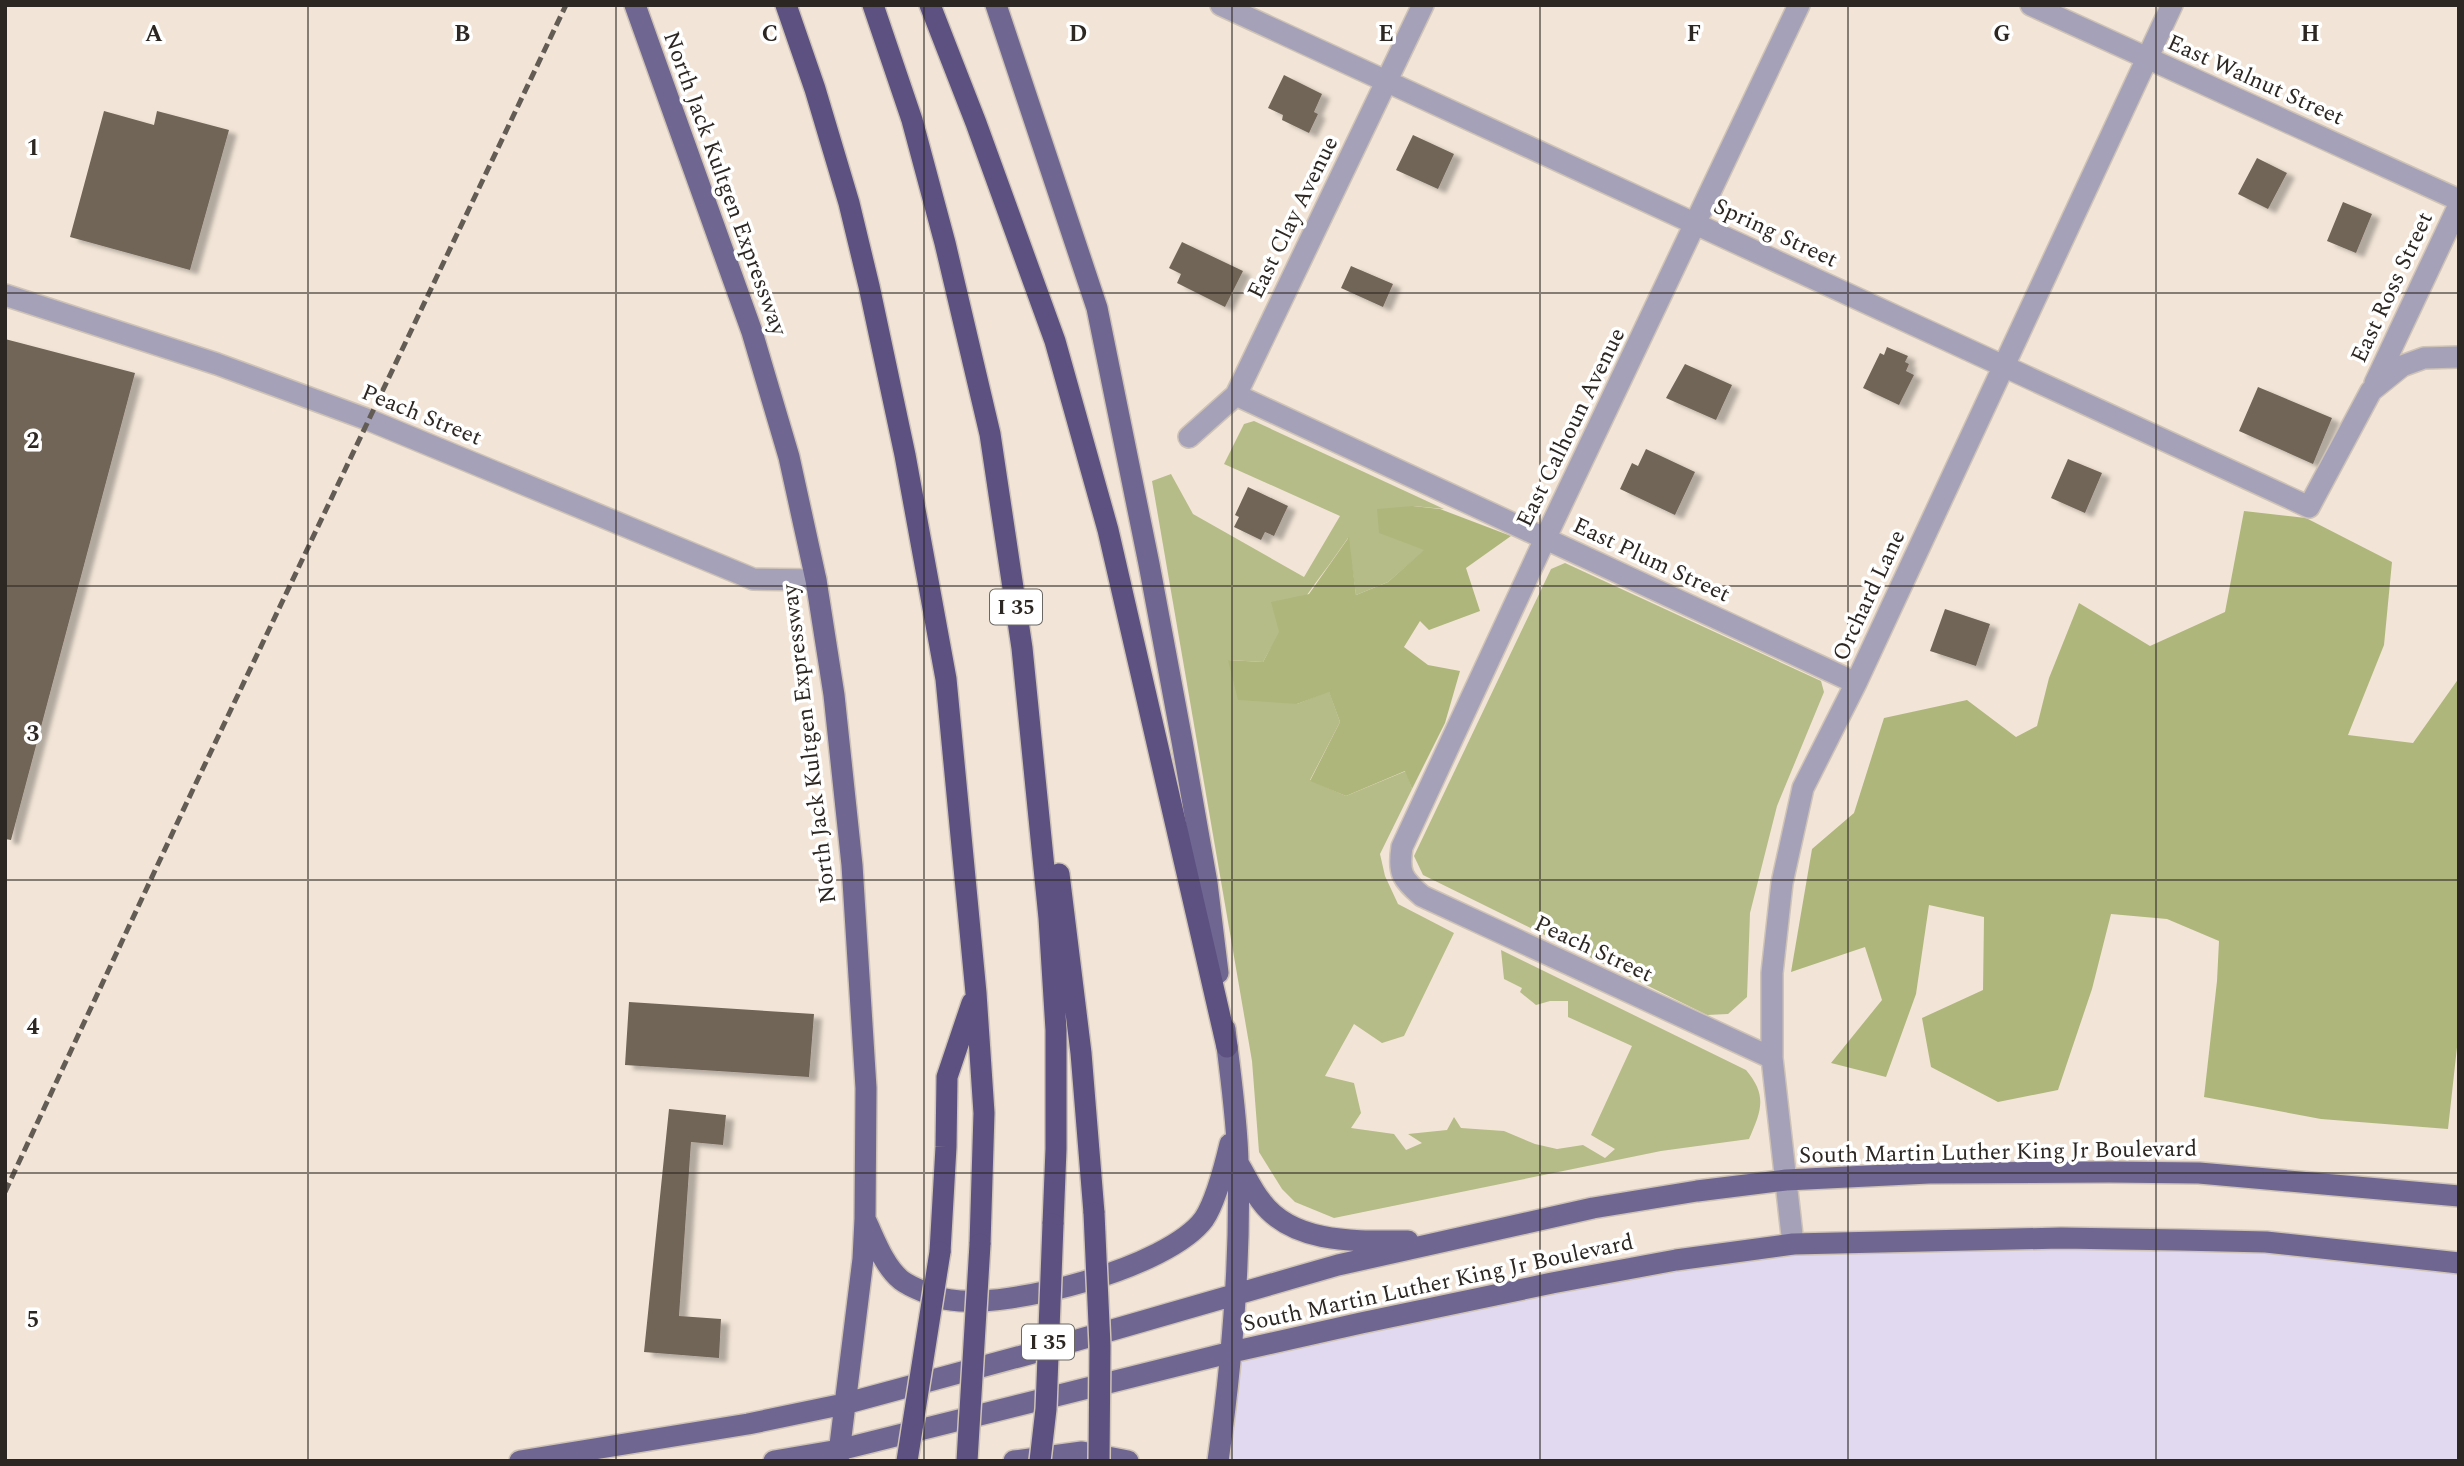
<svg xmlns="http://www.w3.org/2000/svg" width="2464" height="1466" font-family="Spectral,serif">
  <defs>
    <filter id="shadow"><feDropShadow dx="8" dy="4.5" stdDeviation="2" flood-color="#0004"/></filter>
  </defs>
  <rect width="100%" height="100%" fill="#f2e5d7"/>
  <path fill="#e0d9ef" d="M2061,1238L2459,1263V1461H1216L1232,1352L1793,1244Z"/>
  <path fill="#b6bc87" d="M1254,421L1444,509L1413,506L1425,550L1388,582L1356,595L1348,538C1320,579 1287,618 1263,662L1228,660L1297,704L1329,691L1340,722L1310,780L1346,796L1406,771L1412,789L1380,854L1385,876L1398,904L1454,933L1404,1036L1382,1043L1354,1024L1325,1076L1354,1083L1361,1113L1351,1128L1394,1134L1406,1150L1422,1143L1408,1134L1447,1130L1454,1117L1461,1128L1504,1131L1535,1144L1557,1149L1583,1145L1605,1158L1615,1149L1591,1135L1632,1046L1568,1017V1001H1550L1536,1005L1520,992L1522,988L1504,979L1501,950L1746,1070C1768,1096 1761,1111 1749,1139L1661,1151L1334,1218L1295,1202L1282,1189L1259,1152L1252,1061L1152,481L1171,474L1193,514L1304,577L1340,516L1224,464L1244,424Z
    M1565,563L1821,681L1824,692L1777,806L1750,913L1747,997L1728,1014L1707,1015L1423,875L1414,856L1551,569Z"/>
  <path fill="#afb67c" d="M1413,506L1440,509L1511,536L1466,568L1480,611L1429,630L1420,621L1404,647L1428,665L1460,671L1445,723L1412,789L1405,771L1346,796L1310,781L1340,722L1329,692L1297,704L1238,700L1228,660L1263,662L1279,632L1271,602L1309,594L1349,537L1356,595L1388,582L1424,550L1379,533L1377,509Z
    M2244,511L2306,518L2392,562L2384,645L2348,735L2413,743L2459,678V1029L2448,1129L2321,1119L2204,1097L2217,981L2219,941L2167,919L2111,914L2092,989L2058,1090L1998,1102L1931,1067L1922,1018L1983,990L1984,917L1929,905L1916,994L1886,1077L1831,1063L1882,1000L1865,947L1791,972L1812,849L1854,813L1884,718L1967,700L2016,737L2037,726L2049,678L2079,603L2150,646L2225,612Z"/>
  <path fill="#716559" filter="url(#shadow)" d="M1284,75L1322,94L1314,112L1318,114L1309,133L1282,120L1283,115L1268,108Z
    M104,111L154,125L157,111L229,130L190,270L70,237Z
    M1413,135L1454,154L1438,189L1396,170Z
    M2257,158L2287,173L2268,209L2238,194Z
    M2343,202L2372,214L2356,253L2327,241Z
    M1182,242L1243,271L1225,307L1177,283L1181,274L1169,268Z
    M1351,266L1393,284L1383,307L1341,288Z
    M5,339L135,373L11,840L5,839Z
    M1887,347L1908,356L1905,362L1909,364L1906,371L1914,375L1899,405L1863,388L1880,353L1884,355Z
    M1685,364L1732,385L1716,420L1666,398Z
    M2258,387L2332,418L2313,464L2239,431Z
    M1646,449L1695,472L1675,515L1620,489L1632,463L1638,466Z
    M2068,459L2102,473L2085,513L2051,498Z
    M1248,487L1288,506L1274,536L1265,532L1261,540L1234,527L1239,517L1235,515Z
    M1945,609L1990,624L1976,666L1930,651Z
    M629,1002L814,1014L809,1077L625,1065Z
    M669,1109L726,1115L723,1145L691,1142L679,1316L721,1319L719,1358L644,1352Z"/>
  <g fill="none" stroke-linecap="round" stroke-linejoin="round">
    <g stroke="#cec3b6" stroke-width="24">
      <path id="minor" d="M1221,5L2309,507L2371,391L2402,366L2424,358L2459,357
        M2031,5L2459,200
        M5,295L217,364L369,420L753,579L816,580
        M2375,383L2459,205
        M1236,395L1856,683
        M1189,437L1236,395L1423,5
        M1772,1058L1422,896C1402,879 1398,873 1402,847L1545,539L1799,5
        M1793,1244L1772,1058V973L1782,883L1803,788L1856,683L2172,5"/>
    </g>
    <g stroke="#cec3b6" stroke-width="24">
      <path id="major" d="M635,5L752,332L789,457L816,580L834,695L852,865L866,1088L865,1219L863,1259L838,1461
        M996,5L1097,308L1149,564L1182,741L1207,883L1218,973
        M1238,1163C1246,1176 1252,1190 1261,1201C1293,1245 1359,1241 1408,1241
        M866,1221C875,1240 884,1266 901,1280C910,1287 939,1299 951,1300C1009,1309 1168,1268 1204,1219C1216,1201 1225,1165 1230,1144
        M520,1461L748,1424L844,1404L1029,1354L1338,1265L1593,1208L1697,1191L1786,1180L1929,1173L2109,1172L2199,1173L2459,1196
        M774,1461L839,1450L1232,1352L1361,1323L1552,1283L1676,1260L1793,1244L2061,1238L2180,1240L2266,1242L2459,1263
        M1014,1461L1082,1452L1128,1461
        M1218,1461C1232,1362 1241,1263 1238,1162C1237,1118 1230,1073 1225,1029"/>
    </g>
    <g stroke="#cec3b6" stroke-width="24">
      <path id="highway" d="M786,5L815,89L849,203L869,286L905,455L946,679L976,993L984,1113L980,1244
        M873,5L912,120L945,243L990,434L1022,648L1049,918L1056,1030V1149L1053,1224
        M930,5L976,123L1055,341L1108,530L1227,1047
        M1059,874L1081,1053L1094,1213
        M940,1252L946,1147L947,1077L972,1003"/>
    </g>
    <use href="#minor" stroke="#a5a1b9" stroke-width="21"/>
    <use href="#major" stroke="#6f6691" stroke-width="21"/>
    <use href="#highway" stroke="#5c5181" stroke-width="21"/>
    <path stroke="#635c55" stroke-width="5" stroke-dasharray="10 5" stroke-linecap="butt" d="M5,1192L187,802L566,5"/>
    <g stroke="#cec3b6" stroke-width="24" stroke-linecap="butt">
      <path id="highway-bridge" d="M1094,1213L1100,1346L1099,1461
        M907,1461L940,1252
        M967,1461L980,1244
        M1040,1461L1046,1409L1053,1224"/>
    </g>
    <use href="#highway-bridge" stroke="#5c5181" stroke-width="21"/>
  </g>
  <path fill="none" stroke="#2c2722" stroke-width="2" stroke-opacity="0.55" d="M308,5V1461M616,5V1461M924,5V1461M1232,5V1461M1540,5V1461M1848,5V1461M2156,5V1461M5,293H2459M5,586H2459M5,880H2459M5,1173H2459"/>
  <g text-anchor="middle" stroke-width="7" stroke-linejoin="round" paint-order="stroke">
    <g fill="#fff" stroke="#6b6864" stroke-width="2">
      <rect x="990" y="589.5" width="52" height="35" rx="5"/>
      <rect x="1022" y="1324.5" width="52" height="35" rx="5"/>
    </g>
    <g font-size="21" font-weight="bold" fill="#2c2722">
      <text x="1016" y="614">I 35</text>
      <text x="1048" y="1349">I 35</text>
    </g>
    <g font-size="23" fill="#2c2722" stroke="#fff">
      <text transform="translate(2256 79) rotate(24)" y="8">East Walnut Street</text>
      <text transform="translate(726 183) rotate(70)" y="8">North Jack Kultgen Expressway</text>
      <text transform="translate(1292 217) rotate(-64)" y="8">East Clay Avenue</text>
      <text transform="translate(1776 232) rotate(25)" y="8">Spring Street</text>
      <text transform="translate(2391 287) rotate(-65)" y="8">East Ross Street</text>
      <text transform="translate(422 414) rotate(22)" y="8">Peach Street</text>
      <text transform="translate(1570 427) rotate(-64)" y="8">East Calhoun Avenue</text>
      <text transform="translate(1652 559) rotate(25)" y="8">East Plum Street</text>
      <text transform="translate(1868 595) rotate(-65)" y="8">Orchard Lane</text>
      <text transform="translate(808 744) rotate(-97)" y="8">North Jack Kultgen Expressway</text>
      <text transform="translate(1594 948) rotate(25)" y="8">Peach Street</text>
      <text transform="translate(1998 1151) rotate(-1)" y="8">South Martin Luther King Jr Boulevard</text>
      <text transform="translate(1438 1282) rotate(-12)" y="8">South Martin Luther King Jr Boulevard</text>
    </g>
  </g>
  <g font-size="23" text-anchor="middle" font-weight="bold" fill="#2c2722" stroke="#fff" stroke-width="7" stroke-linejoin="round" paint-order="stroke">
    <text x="154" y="41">A</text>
    <text x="462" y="41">B</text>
    <text x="770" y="41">C</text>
    <text x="1078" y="41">D</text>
    <text x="1386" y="41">E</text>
    <text x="1694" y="41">F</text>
    <text x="2002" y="41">G</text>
    <text x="2310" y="41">H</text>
    <text x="33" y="155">1</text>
    <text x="33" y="448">2</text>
    <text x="33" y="741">3</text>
    <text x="33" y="1034">4</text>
    <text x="33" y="1327">5</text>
  </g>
  <rect width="2464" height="1466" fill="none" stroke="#2c2722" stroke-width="14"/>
</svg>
